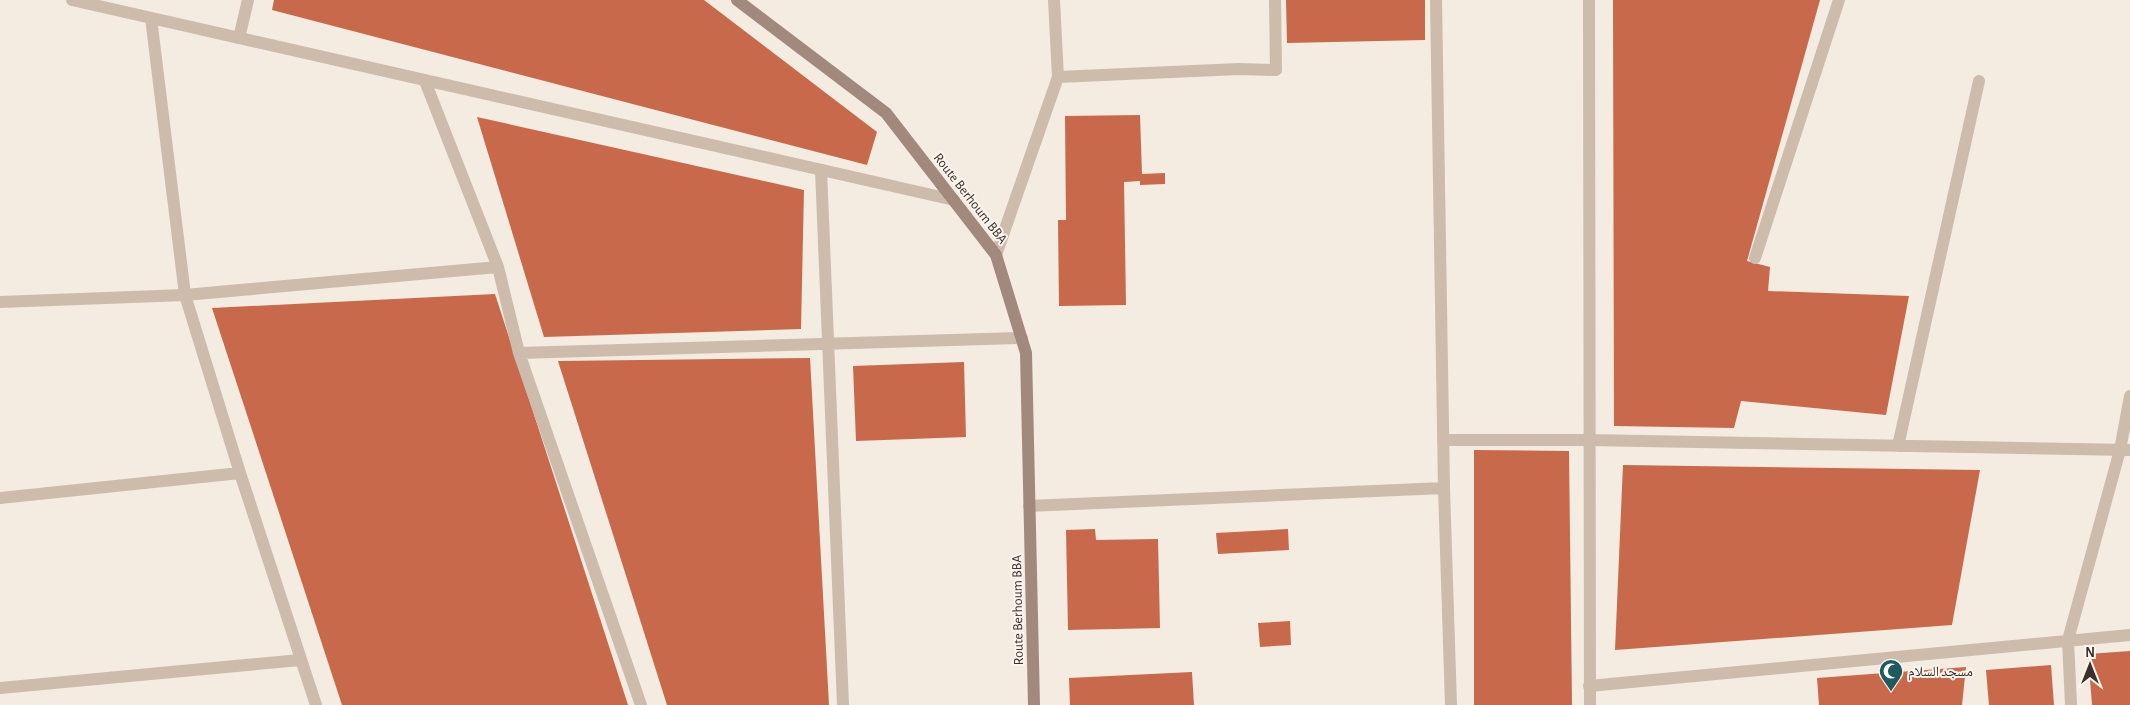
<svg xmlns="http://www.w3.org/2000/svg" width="2130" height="705" font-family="'Alegreya Sans','Noto Naskh Arabic',sans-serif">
  <rect width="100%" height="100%" fill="#f4ebe1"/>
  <path fill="#c8694b" d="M274,0H704L877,132L867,165L272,10Z
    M1286,0H1425V40L1287,43Z
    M1613,0H1820L1747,261L1770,267L1768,291L1909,296L1886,415L1741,401L1734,428L1614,426Z
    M1140,115L1142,174L1165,173V184L1140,185V181L1124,182L1126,305L1059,306L1058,220H1066L1065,116Z
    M477,117L804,190L801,329L544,337Z
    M495,294L628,705H342L212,308Z
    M810,358L829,705H667L558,361Z
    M964,362L966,437L856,441L853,366Z
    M1474,450L1569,451L1572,705H1474Z
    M1623,465L1980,470L1952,625L1615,650Z
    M1095,529L1096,540L1158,539L1160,628L1068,630L1066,530Z
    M1288,529L1289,550L1218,554L1216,533Z
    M1290,621L1291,645L1260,647L1258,623Z
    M2130,651V705H2092L2088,654Z
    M2051,665L2054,705H1989L1986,670Z
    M1966,667L1962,705H1819L1817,678Z
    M1192,672L1194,705H1070L1069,678Z"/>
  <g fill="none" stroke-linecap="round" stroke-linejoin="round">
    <path stroke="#cdbbac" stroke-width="12" d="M1054,0L1058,77
      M1436,0L1444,488L1451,705
      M151,18L185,295L240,473L316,705
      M239,38L248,0
      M425,81L498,267L519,353L641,705
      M821,170L843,705
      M996,255L1058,77L1239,69L1276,70L1275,0
      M1755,258L1839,0
      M0,302L185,295L498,267
      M519,353L1022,338
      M1443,440H1588L2130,450
      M1898,446L1979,81
      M0,498L240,473
      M1029,506L1444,488
      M1589,686L2130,635
      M0,688L300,660
      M2071,705L2068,640L2120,450L2130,396"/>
    <path stroke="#cdbbac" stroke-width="12" d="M72,0L954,200
      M1589,0L1590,705"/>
    <path stroke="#a18a7d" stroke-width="12" d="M737,0L886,113L996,255L1026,353L1034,705"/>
  </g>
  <defs>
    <g id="mosque-pin" transform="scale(1.25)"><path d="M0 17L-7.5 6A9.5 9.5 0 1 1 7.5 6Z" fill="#1f5a5e" stroke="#fbf5ee"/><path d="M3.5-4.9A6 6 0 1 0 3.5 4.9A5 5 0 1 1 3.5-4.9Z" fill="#fff"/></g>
  </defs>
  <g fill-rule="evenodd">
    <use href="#mosque-pin" x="1891" y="671"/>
  </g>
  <g text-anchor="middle" stroke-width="4" stroke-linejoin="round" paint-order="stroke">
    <g font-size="14" fill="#3b302b" stroke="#fbf5ee">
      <text transform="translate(971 198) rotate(52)" y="5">Route Berhoum BBA</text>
      <text transform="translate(1017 610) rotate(-91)" y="5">Route Berhoum BBA</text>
    </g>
    <g font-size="14" fill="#3b302b" stroke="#fbf5ee" text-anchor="start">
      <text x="1908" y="676">مسجد السلام</text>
    </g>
  </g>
  <g transform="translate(2090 665)" stroke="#fbf5ee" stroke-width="4" paint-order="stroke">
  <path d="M0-4L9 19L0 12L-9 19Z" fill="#3b302b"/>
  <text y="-8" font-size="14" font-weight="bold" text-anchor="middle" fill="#3b302b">N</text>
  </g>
</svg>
